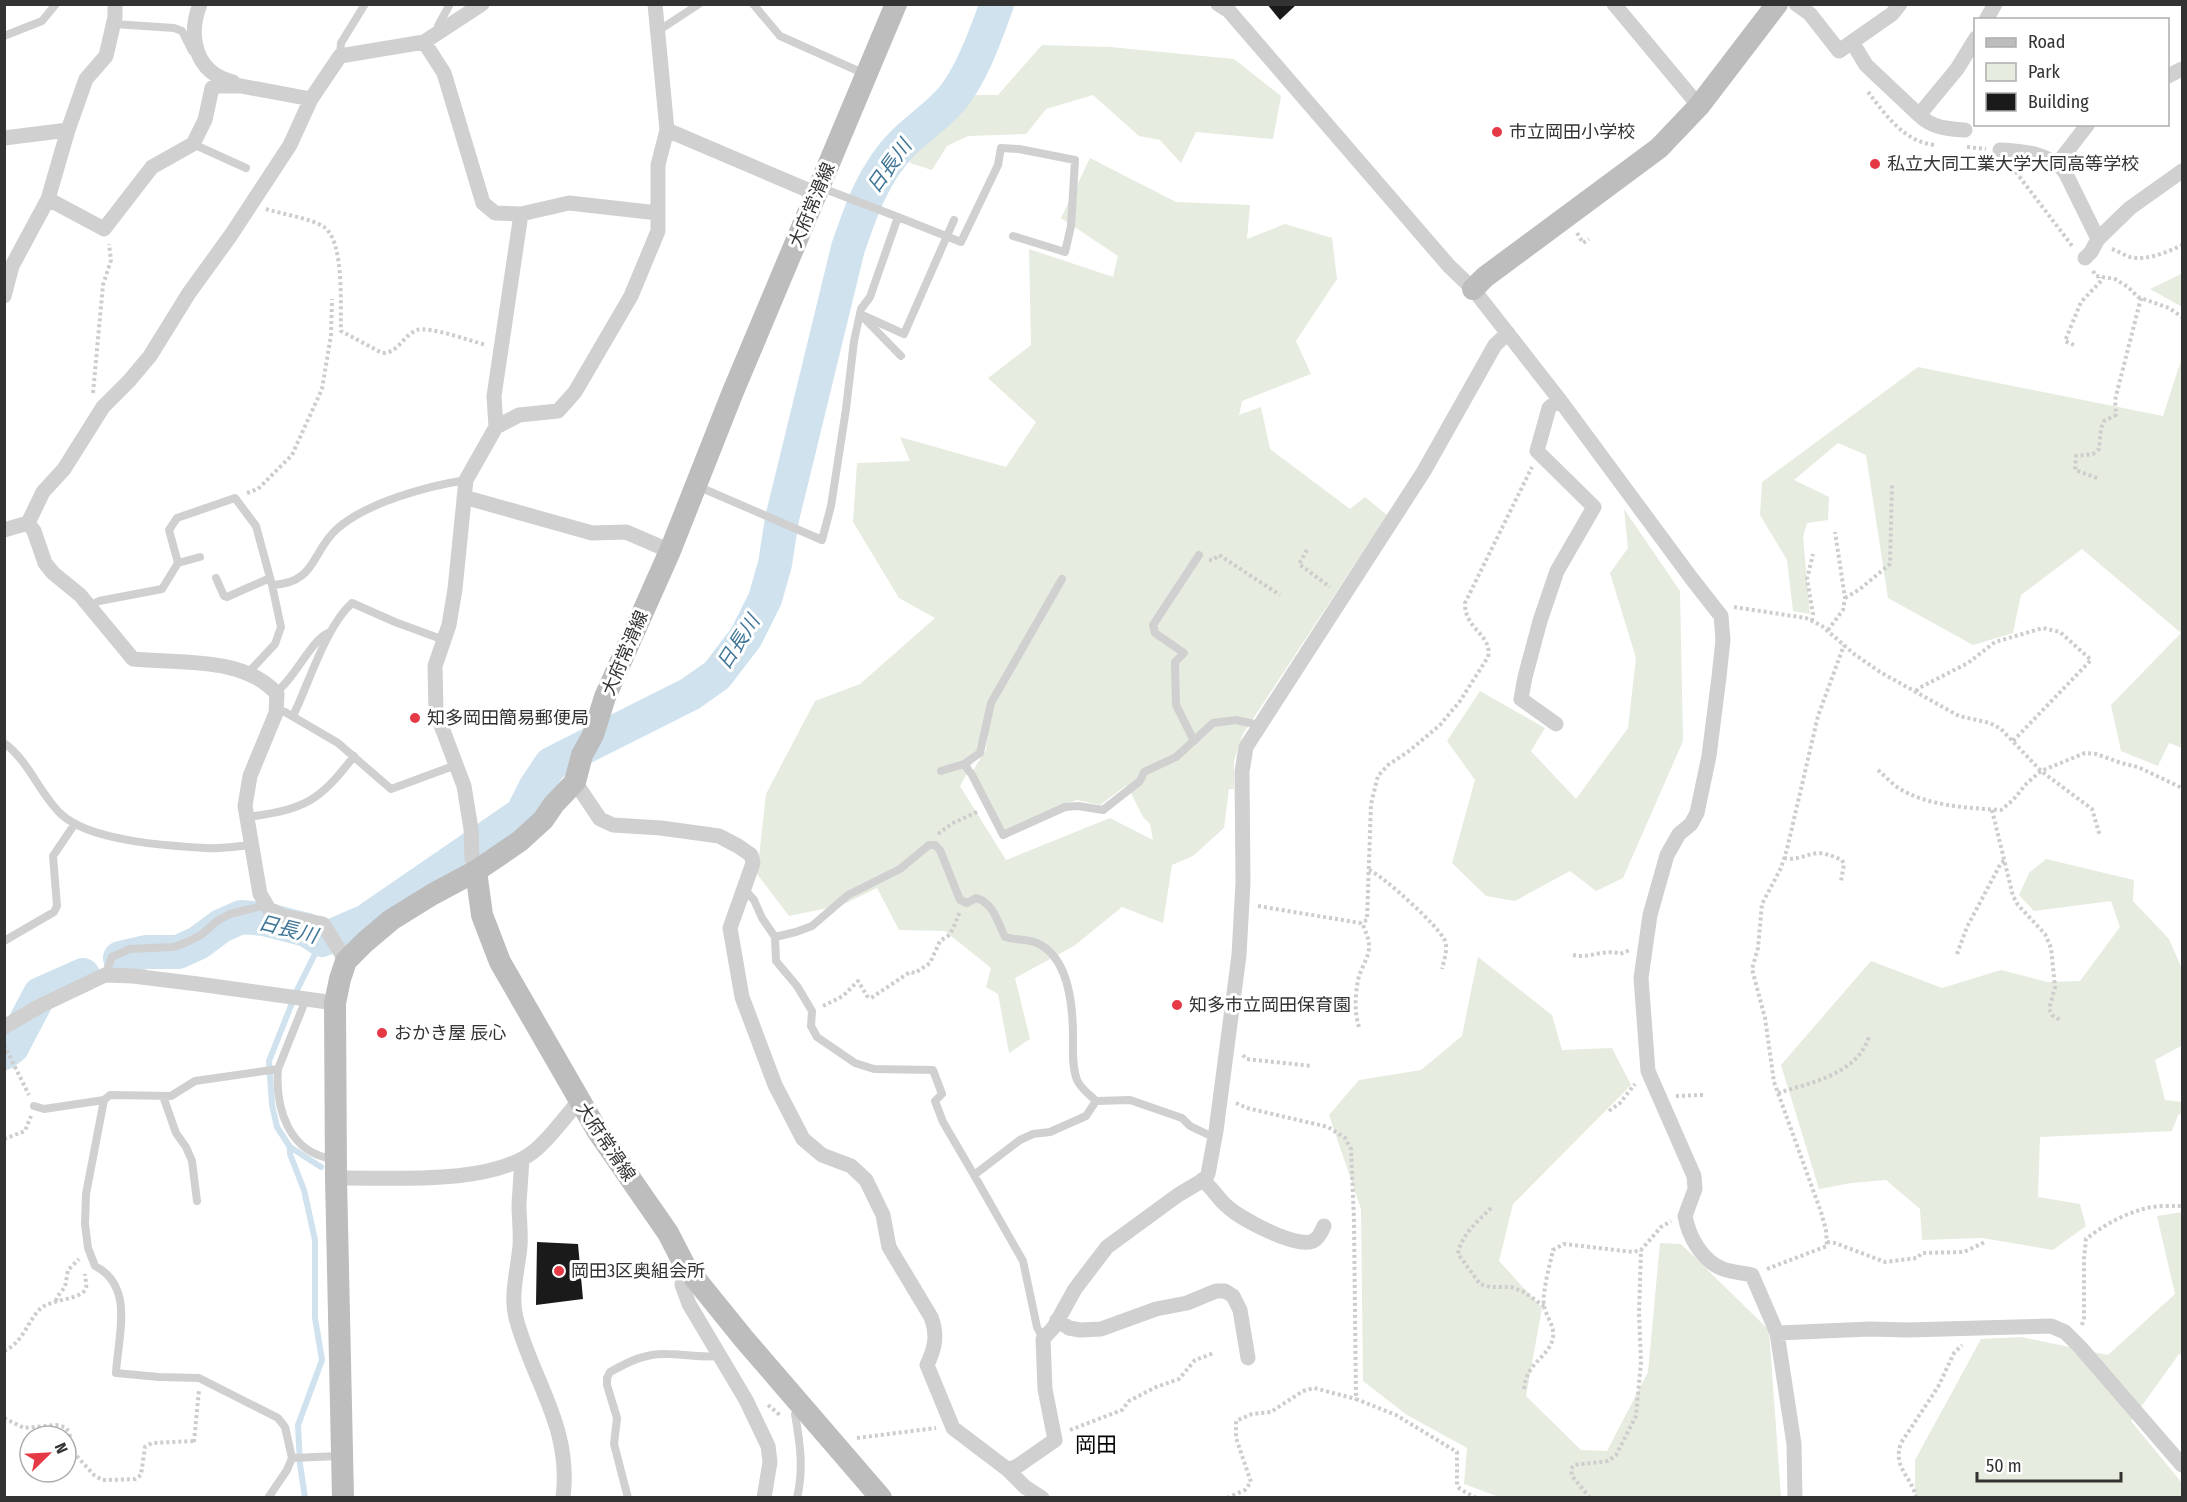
<svg xmlns="http://www.w3.org/2000/svg" width="2187" height="1502" font-family="'Fira Sans Condensed','Noto Sans JP',sans-serif">
  <rect width="100%" height="100%" fill="#fff"/>
  <path fill="#e6ecdf" fill-rule="evenodd" d="M1042,45L1110,47L1234,59L1281,96L1273,139L1196,132L1181,163L1160,140L1139,136L1093,95L1046,109L1026,134L968,136L947,146L932,170L910,163L906,146L928,128H944L968,95H998Z
    M1090,158L1176,202L1250,205L1247,239L1285,224L1332,238L1337,279L1296,341L1311,374L1242,401L1239,415L1261,407L1270,449L1350,509L1365,497L1387,515L1243,734L1234,761V789H1229L1224,828L1193,856L1172,865L1163,923L1122,907L1074,946L1015,978L1030,1039L1009,1053L998,994L986,987L991,968L945,931L899,930L877,888L842,905L789,916L757,874L766,794L815,701L860,684L935,618L899,598L853,522L857,463L910,461L900,437L1006,467L1036,422L988,378L1031,345L1029,249L1113,277L1118,256L1061,218ZM988,735L986,750L973,770L1004,831L1077,800L1100,805L1127,785L1143,817L1150,824L1153,840L1110,818L1006,860L960,786Z
    M2181,274L2182,307L2150,289Z
    M2182,357V748L2169,743L2158,766L2121,751L2111,705L2181,633L2082,549L2021,595L2013,633L1973,645L1888,598L1866,455L1838,443L1794,480L1829,497L1828,520L1807,523L1803,537L1810,614L1793,611L1787,560L1760,515L1762,482L1918,367L2163,416Z
    M1624,509L1680,591L1683,741L1623,878L1596,891L1570,871L1515,901L1486,896L1452,863L1475,780L1447,741L1480,691L1545,728L1531,751L1576,799L1628,728L1636,658L1610,573L1628,548Z
    M2046,859L2134,880L2133,901L2169,939L2182,969L2181,1046L2155,1060L2165,1100L2182,1102V1113L2178,1115L2172,1131L2040,1137L2038,1197L2080,1204L2086,1226L2053,1250L1982,1238L1922,1240L1920,1209L1886,1180L1851,1183L1819,1189L1781,1065L1871,961L1942,988L2001,970L2047,982L2080,981L2120,927L2111,901L2034,911L2019,895L2029,873Z
    M1478,957L1552,1015L1562,1050L1612,1048L1631,1085L1513,1204L1499,1261L1542,1308L1526,1396L1581,1450L1607,1451L1648,1372L1660,1243L1681,1244L1769,1330L1781,1497L1502,1498L1464,1484L1467,1448L1407,1415L1363,1381L1361,1209L1329,1115L1359,1080L1421,1070L1462,1036Z
    M2182,1212V1355L2179,1354L2131,1421L2182,1483V1497L1915,1498V1460L1981,1339L2021,1337L2108,1355L2175,1294L2157,1216Z"/>
  <g fill="none" stroke-linecap="round" stroke-linejoin="round">
    <path stroke="#cfe2ee" stroke-width="6" d="M290,1147V1154L304,1190L315,1240V1318L322,1360L298,1425L300,1464L305,1498
      M321,1167L290,1147L277,1127L272,1105L269,1061L298,988L322,940"/>
    <path stroke="#cfe2ee" stroke-width="34" d="M120,958L146,952H178L198,943L221,926L241,917L264,919L307,930L322,940L366,921L522,814L535,788L551,764L690,694L717,675L746,637L765,599L775,564L782,519L848,248C861,210 874,172 903,143C919,127 940,114 954,96C974,69 985,36 997,4
      M4,1053L12,1047L40,994L83,975"/>
  </g>
  <path fill="#1a1a1a" d="M1267,4H1297L1280,20Z
    M537,1242L578,1244L583,1299L536,1305Z"/>
  <g fill="none" stroke-linecap="round" stroke-linejoin="round">
    <path stroke="#cdcdcd" stroke-width="4" stroke-dasharray="3 3" stroke-linecap="butt" d="M1868,92C1886,115 1904,142 1935,145
      M1967,147L1986,149
      M2012,167L2073,247
      M266,209C282,214 313,219 324,227C345,242 340,307 341,331L382,353C399,353 402,336 417,330C429,326 471,341 486,345
      M1577,233L1583,243L1589,239
      M2112,249C2118,251 2124,255 2130,257C2147,261 2168,252 2182,245
      M2093,271L2096,276L2115,279L2128,287L2138,297L2169,308L2182,317
      M2074,345L2065,341L2081,302L2101,281V277
      M93,393L103,285L111,260L109,244
      M2097,478L2075,470L2076,456L2093,454L2099,449L2101,428L2104,421L2116,415L2115,400L2141,298
      M247,493L258,489L292,455L322,389L331,335L332,299
      M1307,550L1299,564L1330,587
      M1209,560H1213L1219,555L1280,595
      M1845,598L1860,589L1890,564L1892,484
      M1734,607L1806,618L1822,626L1854,654L1880,672L1959,716L1990,723L2001,729L2041,771L2092,809L2100,836
      M1812,621L1813,614L1807,579L1813,554
      M1828,630L1843,610L1845,598L1835,532
      M1916,691L1919,688L1968,663L1995,642L2043,628L2060,632L2091,660L2013,741
      M1878,770C1885,776 1892,784 1900,789C1929,806 1967,808 2001,810L2013,800L2027,783L2041,771L2085,753L2096,754L2121,763L2138,767L2182,788
      M1992,810L2013,896L2018,905L2045,934L2051,948L2055,987L2049,1009L2052,1015L2062,1021
      M938,834L953,823L979,811
      M1784,858C1797,861 1806,854 1818,853C1826,853 1834,857 1842,860L1844,864L1841,881
      M1369,870C1382,875 1440,927 1445,941C1448,950 1444,960 1442,969
      M1258,906L1360,923L1367,920L1371,804L1378,776L1388,765L1409,751L1440,725L1460,701L1488,657C1493,635 1464,629 1465,603L1532,467
      M1957,954L1967,927L2001,863L2006,860
      M1573,955C1589,959 1606,948 1620,954L1630,950
      M823,1006L843,996L858,981L867,996L871,998L910,972L915,973L930,963L940,941L948,936L953,929L960,911
      M1359,1027C1354,1011 1355,993 1359,976C1362,967 1368,958 1369,949C1370,940 1365,931 1362,922
      M4,1045L29,1095
      M1243,1055L1246,1059L1312,1066
      M1778,1093C1812,1082 1856,1075 1869,1037
      M1676,1096L1703,1095
      M1236,1103L1247,1108L1328,1127L1345,1138L1351,1149L1354,1219L1356,1399L1396,1415L1457,1452V1485L1460,1489L1476,1498
      M1609,1111L1620,1103L1635,1084
      M4,1139L25,1131L31,1116
      M1491,1208C1478,1221 1461,1235 1458,1254L1480,1284L1490,1287H1511L1524,1292L1544,1306
      M1827,1242L1835,1243L1885,1262L1917,1258L1922,1253L1964,1252L1985,1242
      M1767,1269L1827,1246L1826,1230L1821,1212L1774,1082L1765,1018L1752,969L1758,948L1762,904L1781,868L1787,849L1818,716L1844,645
      M56,1301L57,1297L65,1287L68,1270L79,1259
      M2082,1325L2084,1318V1259L2086,1239C2101,1227 2122,1215 2140,1210C2153,1205 2169,1206 2182,1206
      M4,1351C23,1343 27,1322 40,1309C50,1299 82,1300 86,1288C87,1284 85,1278 85,1274
      M1524,1389C1526,1362 1550,1357 1553,1337C1555,1327 1546,1316 1544,1306C1542,1291 1550,1265 1553,1250L1564,1244L1633,1252L1641,1250L1661,1227L1671,1221
      M768,1405L781,1416
      M4,1418L24,1428L56,1425L65,1427L69,1432L73,1452L94,1475L102,1480H108L135,1479L141,1475L145,1447L152,1443L194,1441
      M1070,1430L1122,1410L1129,1401L1156,1387L1179,1379L1195,1360L1214,1353
      M857,1438L936,1428
      M194,1442L199,1390
      M1227,1498L1245,1490L1251,1482L1236,1438V1421L1252,1414L1271,1412L1303,1391L1314,1388L1356,1399
      M1590,1498L1572,1476L1571,1469L1574,1465L1608,1461L1616,1455L1636,1416L1641,1362L1639,1313L1641,1250
      M1916,1498C1912,1476 1892,1468 1901,1443L1938,1387L1954,1353L1962,1345"/>
    <path stroke="#d0d0d0" stroke-width="8" d="M753,4L780,36L865,74
      M114,24L174,28L182,31L192,51
      M657,28L664,27L699,4
      M440,32L438,26L450,4
      M4,36L42,21L56,4
      M340,56L341,43L365,4
      M193,144L246,168
      M898,217L961,242L998,165L1001,148L1019,149L1075,160L1071,226L1065,252L1013,236
      M901,356L860,314L904,334L954,220
      M697,486L822,540L831,506L846,409L854,341L861,309L870,297L898,217L822,188
      M178,563L200,557
      M216,578L224,596L227,597L270,578
      M272,585C317,583 311,551 338,528C368,502 428,486 466,480
      M89,606L99,601L162,589L178,563L169,530L177,518L235,498L256,526L272,585L281,627L275,644L248,673
      M276,692C295,679 311,639 330,632
      M276,709L285,712L338,743L391,789L456,765
      M293,716C309,683 326,626 352,603L395,622L444,640
      M1194,741L1176,705L1175,662L1184,653L1155,633L1153,625L1199,555
      M4,743C29,761 39,793 61,814C89,841 168,846 206,848C221,849 237,846 252,845
      M964,764L972,775L1003,835L1065,807L1078,806L1103,810L1140,781L1144,772L1176,757L1213,723L1236,720L1259,725
      M941,771L964,764L980,753L991,703L1062,579
      M248,817C305,809 319,802 354,756
      M744,889L754,900L762,918L775,937L796,932L812,926L848,895L900,869L929,845H935L940,850L960,900L967,903L976,898C993,902 998,923 1005,937C1017,941 1030,938 1041,945C1070,962 1073,1008 1073,1038C1073,1052 1072,1067 1077,1080C1081,1089 1089,1094 1096,1101
      M775,937L776,961L797,986L812,1011L811,1026L817,1037L855,1063L874,1069L933,1070L942,1094L935,1101L943,1122L974,1175
      M4,941L54,912L57,906L53,856L74,825
      M105,975L112,957L130,949L173,947L185,943L201,935L217,921L230,914L266,905
      M278,1069C275,1108 289,1154 334,1159
      M163,1096L176,1133L186,1147L192,1161L197,1201
      M34,1106L44,1109L104,1100
      M1043,1339L1037,1327L1023,1261L974,1175L1020,1140L1033,1134L1050,1132L1086,1116L1096,1101L1130,1100L1182,1118L1190,1126L1215,1138
      M292,1458L285,1427L278,1418L199,1378L159,1377L116,1373C118,1336 135,1286 95,1266L88,1248L85,1224L86,1194L104,1100L110,1095L171,1096L195,1081L278,1069L306,999
      M268,1498L287,1470L292,1458L339,1456
      M628,1498L614,1444L617,1418L607,1385V1378L610,1372C628,1362 645,1353 667,1354C684,1354 701,1358 718,1356
      M797,1498C804,1469 800,1443 795,1414L798,1408"/>
    <path stroke="#d0d0d0" stroke-width="15" d="M115,4V17L106,56L86,79L68,130L48,199L104,229L152,167L193,144L205,120L212,88L215,86H241L311,99
      M200,4C187,38 196,73 233,82
      M1218,4L1229,11L1449,266L1473,289L1559,399L1692,579L1721,616L1723,640L1719,677L1709,756L1697,813L1691,824L1679,834L1667,855L1650,915L1641,978L1648,1071L1694,1176L1695,1189L1685,1216C1689,1237 1702,1261 1723,1269C1732,1272 1743,1273 1752,1275L1777,1333L1794,1444L1795,1498
      M1614,4L1699,106
      M1796,4L1810,14L1839,51L1892,14L1900,4
      M1986,20L1995,4
      M424,42L444,73L483,203L495,213L521,214L569,203L658,213
      M1852,42L1866,65L1919,115L1957,69L1976,38
      M2168,76L2182,69
      M1919,115C1932,128 1948,129 1965,130
      M667,130L817,194
      M4,138L68,130
      M2000,150C2022,151 2050,153 2065,172L2098,239L2091,252L2085,258
      M2058,163L2088,124
      M2098,239L2130,208L2182,171
      M4,296L12,266L48,199
      M496,427L494,396L521,214
      M464,497L592,533L626,532L670,551
      M28,523L43,492L64,469L103,407L129,381L150,356L189,293L231,235L290,145L311,99L340,56L424,42L482,4
      M28,523L34,531L45,563L53,573L80,595L133,659C179,664 244,656 277,694L276,713L250,776L245,806L260,894L269,909L283,916L323,924L346,961
      M4,530L28,523
      M1556,724L1521,699L1525,677L1540,621L1557,571L1594,507L1537,451L1549,408L1559,399
      M575,782L600,819L613,825L661,828L719,836L738,846L751,855L753,863L730,928L742,997L775,1085L803,1139L822,1155L851,1166L866,1180L883,1215L889,1247L931,1317C938,1335 935,1348 927,1365L953,1428L1007,1469L1025,1487L1042,1498
      M476,871L472,858L471,829L464,786L436,712L435,666L449,625L455,589L466,480L496,427L519,415L558,411L575,392L631,296L658,231V165L667,130L655,4
      M4,1027L40,1006L105,975L133,976L198,984L335,1003
      M522,1159C521,1174 520,1189 519,1204C519,1218 521,1232 520,1246C518,1269 510,1296 516,1318C533,1382 572,1427 563,1498
      M336,1178C391,1177 488,1186 533,1152C549,1140 565,1117 579,1101
      M1202,1180C1213,1188 1218,1199 1228,1207C1241,1219 1297,1249 1313,1241C1319,1238 1322,1231 1324,1226
      M685,1266L682,1285L689,1304L746,1400L768,1446L770,1462L764,1498
      M1057,1320L1069,1328L1080,1330L1101,1329L1156,1309L1187,1303L1216,1291H1225L1233,1296L1240,1310L1248,1358
      M1777,1333L1870,1329L1907,1330L2051,1326L2065,1332L2080,1347L2182,1465
      M1007,1469L1016,1467L1055,1440L1045,1389L1043,1339L1054,1327L1075,1289L1107,1247L1178,1195L1205,1179L1208,1174L1216,1131L1239,955L1243,883L1242,772L1246,747L1424,471L1495,345L1508,333"/>
    <path stroke="#bdbdbd" stroke-width="22" d="M1473,289L1485,277L1659,148L1699,106L1777,4
      M343,1498L336,1178L335,1003L340,979L346,961L365,942L391,920L433,894L476,871
      M881,1498L744,1339L685,1266L668,1233L598,1132L500,962L482,915L476,871L520,841L543,820L554,804L575,782L582,755L593,735L605,697L670,551L732,394L896,4"/>
  </g>
  <g fill="#e63946" stroke="#fff" stroke-width="2">
    <circle cx="1497" cy="132" r="6"/>
    <circle cx="1875" cy="164" r="6"/>
    <circle cx="415" cy="718" r="6"/>
    <circle cx="1177" cy="1005" r="6"/>
    <circle cx="382" cy="1033" r="6"/>
    <circle cx="559" cy="1271" r="6"/>
  </g>
  <g text-anchor="middle" stroke-width="6" stroke-linejoin="round" paint-order="stroke">
    <g font-size="18" fill="#333" stroke="#fff" text-anchor="start">
      <text x="1509" y="138">市立岡田小学校</text>
      <text x="1887" y="170">私立大同工業大学大同高等学校</text>
      <text x="427" y="724">知多岡田簡易郵便局</text>
      <text x="1189" y="1011">知多市立岡田保育園</text>
      <text x="394" y="1039">おかき屋 辰心</text>
      <text x="571" y="1277">岡田3区奥組会所</text>
    </g>
    <g font-size="18" fill="#333" stroke="#fff">
      <text transform="translate(812 205) rotate(-67)" y="6">大府常滑線</text>
      <text transform="translate(625 653) rotate(-67)" y="6">大府常滑線</text>
      <text transform="translate(606 1142) rotate(56)" y="6">大府常滑線</text>
    </g>
    <g font-size="20" font-style="italic" fill="#3f7597" stroke="#fff">
      <text transform="translate(889 166) rotate(-54)" y="7">日長川</text>
      <text transform="translate(738 642) rotate(-57)" y="7">日長川</text>
      <text transform="translate(288 929) rotate(14)" y="7">日長川</text>
    </g>
    <g font-size="21" fill="#000" stroke="#fff">
      <text x="1096" y="1452">岡田</text>
    </g>
  </g>
  <rect width="2187" height="1502" fill="none" stroke="#333333" stroke-width="12"/>
  <rect x="1974" y="18" width="195" height="108" fill="#ffffff" stroke="#adadad" stroke-width="1.5"/>
  <rect x="1986" y="38" width="30" height="9" fill="#bdbdbd" stroke="#adadad" stroke-width="1.5"/>
  <text x="2028" y="48" font-size="18" fill="#333333">Road</text>
  <rect x="1986" y="63" width="30" height="18" fill="#e6ecdf" stroke="#adadad" stroke-width="1.5"/>
  <text x="2028" y="78" font-size="18" fill="#333333">Park</text>
  <rect x="1986" y="93" width="30" height="18" fill="#1a1a1a" stroke="#adadad" stroke-width="1.5"/>
  <text x="2028" y="108" font-size="18" fill="#333333">Building</text>
  <g transform="translate(48 1454) rotate(66)"><circle r="28" fill="#ffffff" stroke="#adadad" stroke-width="1.5"/>
  <path d="M0-4.5L10 22L0 15L-10 22Z" fill="#e63946"/>
  <text y="-9" font-size="16" font-weight="bold" text-anchor="middle" fill="#333333">N</text>
  </g>
  <path d="M1977 1472v9h144v-9" fill="none" stroke="#333333" stroke-width="3"/>
  <text x="1986" y="1472" font-size="18" fill="#333333" stroke="#ffffff" stroke-width="4.5" paint-order="stroke">50 m</text>
</svg>
